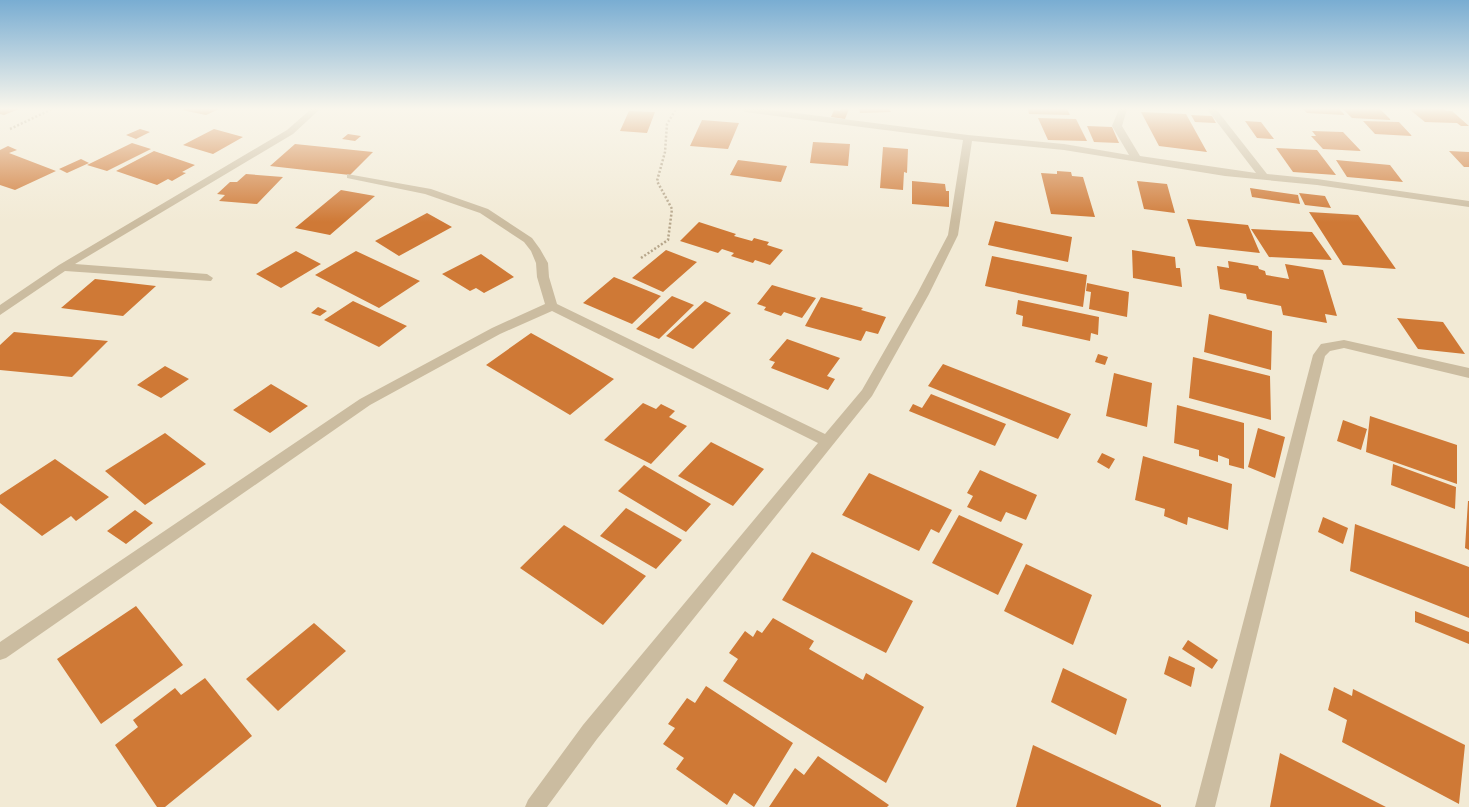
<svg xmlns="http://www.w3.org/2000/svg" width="1469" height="807" font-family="'Exo 2',sans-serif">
  <rect width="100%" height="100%" fill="#f2ead5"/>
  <path fill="#cf7936" d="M0,109H19L4,115L0,114Z
    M185,109H219L206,115L182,110Z
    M841,109H849L845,119L831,117L834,110L840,111Z
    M859,109H889L891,112L860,113Z
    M1028,109H1067L1070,115L1029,114Z
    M1303,109H1339L1345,115L1307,113Z
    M1343,109H1380L1391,120L1352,118Z
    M1409,109H1444L1447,111H1452L1469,126H1461L1457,123L1425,122Z
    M629,111L655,112L647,133L620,131Z
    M1141,112L1186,114L1207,152L1159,146Z
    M1191,115L1212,116L1216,123L1195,122Z
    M1038,118L1076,119L1087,141L1048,140Z
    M702,120L739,123L728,149L690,146Z
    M1245,121L1261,122L1274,139L1257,138Z
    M1363,121L1399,122L1412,136L1375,134Z
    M1087,126L1112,127L1119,143L1094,142Z
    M140,129L150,132L136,139L126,135Z
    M214,129L243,137L213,154L183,145Z
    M1312,131L1343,132L1361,151L1323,149L1311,136H1316Z
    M348,134L361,136L355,141L342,139Z
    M813,142L850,144L848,166L810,163Z
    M132,143L151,149L107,171L87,165Z
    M295,144L373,152L350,175L270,166Z
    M8,146L17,150L9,153L56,171L15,190L0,185V150Z
    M883,147L908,149L907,173L904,172L903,190L880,188Z
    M1276,148L1317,150L1336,175L1293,172Z
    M154,151L195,165L182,172L186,173L172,181L168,179L157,185L116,171Z
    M1449,151L1469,152V167H1464Z
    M81,159L89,163L67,173L59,169Z
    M738,160L787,166L781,182L730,175Z
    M1336,160L1390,165L1403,182L1347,177Z
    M1057,171L1071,172L1072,176L1083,177L1095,217L1051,214L1041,173L1057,174Z
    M246,174L283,177L257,204L219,201L225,195L217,194L230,182H237Z
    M912,181L945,184L946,191H949V207L912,204Z
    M1137,181L1167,184L1175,213L1144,209Z
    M1250,188L1298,195L1300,204L1252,197Z
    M341,190L375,196L330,235L295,228Z
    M1299,193L1325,196L1331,208L1305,205Z
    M1309,212L1358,215L1396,269L1343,265Z
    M427,213L452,227L399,256L375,241Z
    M1187,219L1248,225L1260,253L1196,246Z
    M995,221L1072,237L1068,262L988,245Z
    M699,222L736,234L734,236L752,241L754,238L769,242L767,245L783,250L770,265L755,260L753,263L731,256L734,253L722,249L718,253L680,241Z
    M1251,229L1312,232L1332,260L1269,257Z
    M666,250L697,262L663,292L632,278Z
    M1132,250L1175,257L1176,268H1180L1182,287L1133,278Z
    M296,251L321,264L281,288L256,274Z
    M356,251L420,281L379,308L315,275Z
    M481,254L514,277L484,293L476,288L470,291L442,274Z
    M992,256L1087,275L1083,307L985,286Z
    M1228,261L1258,266L1259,269L1265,271L1266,275L1289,279L1285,264L1323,270L1337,316L1325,314L1327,323L1283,315L1281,306L1247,299L1246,294L1220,289L1217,266L1229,268Z
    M614,277L661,296L632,324L583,303Z
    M95,279L156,286L123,316L61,308Z
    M1087,283L1129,292L1127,317L1089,309L1091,292L1086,291Z
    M772,285L816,298L802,318L784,312L781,316L764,310L766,307L757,304Z
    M672,296L694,305L659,339L636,329Z
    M821,297L863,308L861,310L886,317L878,334L866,331L861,341L805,326Z
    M1018,300L1099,317L1098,335L1091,333L1090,341L1022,326L1023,316L1016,314Z
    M353,301L407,326L379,347L324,320Z
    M705,301L731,313L693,349L666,336Z
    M318,307L327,311L320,316L311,313Z
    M1209,314L1272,331L1271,370L1204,352Z
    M1397,318L1443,322L1465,354L1418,349Z
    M14,332L108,341L72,377L0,370V345Z
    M531,333L614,379L570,415L486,365Z
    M787,339L840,358L827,376L835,379L828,390L771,368L775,362L769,360Z
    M1098,354L1108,357L1105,365L1095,362Z
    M1193,357L1270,376L1271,420L1189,398Z
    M943,364L1071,414L1058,439L928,386Z
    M165,366L189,379L161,398L137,385Z
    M1114,373L1152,383L1147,427L1106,416Z
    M271,384L308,406L270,433L233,410Z
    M931,394L1006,424L995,446L909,411L913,404L922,408Z
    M643,403L656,409L661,404L675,411L669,417L687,426L651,464L604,440Z
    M1177,405L1244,423V469L1229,465V459L1218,455V462L1199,456V450L1174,443Z
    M1370,416L1457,445V484L1366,452Z
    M1343,420L1367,429L1361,450L1337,441Z
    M1258,428L1285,437L1275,478L1248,467Z
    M165,433L206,464L145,505L105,471Z
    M711,442L764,469L733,506L678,476Z
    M1102,453L1115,459L1109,469L1097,462Z
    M1143,456L1232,484L1228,530L1188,517L1187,525L1164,516L1165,509L1135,500Z
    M55,459L109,497L76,521L71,516L42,536L0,503V495Z
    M1393,464L1456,487L1455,509L1391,485Z
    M644,465L711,504L686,532L618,491Z
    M980,470L1037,495L1026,520L1006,512L1001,522L967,507L973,496L967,493Z
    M869,473L952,510L939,533L931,529L919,551L842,515Z
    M1468,501H1469V550L1465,548Z
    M626,508L682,540L656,569L600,536Z
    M135,510L153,523L126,544L107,531Z
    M959,515L1023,544L998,595L932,563Z
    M1323,517L1348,528L1343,544L1318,532Z
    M1355,524L1469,567V618L1350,571Z
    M564,525L646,576L603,625L520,568Z
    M812,552L913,601L886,653L782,600Z
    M1026,564L1092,595L1073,645L1004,611Z
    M136,606L183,665L101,724L57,659Z
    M1415,611L1469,632V644L1415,622Z
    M773,618L814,641L809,649L863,680L866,673L924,707L886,783L723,681L738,659L729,653L745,631L753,637L757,630L762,633Z
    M314,623L346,651L278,711L246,679Z
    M1188,640L1218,660L1212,669L1182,649Z
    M1169,656L1195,668L1191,687L1164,674Z
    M1063,668L1127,699L1116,735L1051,702Z
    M205,678L252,736L165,807H157L115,745L138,727L133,720L175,688L181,695Z
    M706,686L793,743L754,807L734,793L727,805L676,769L684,758L663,744L675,728L668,724L687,698L695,703Z
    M1334,687L1352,696L1353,689L1465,745L1459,804L1342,742L1347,720L1328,710Z
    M1033,745L1161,805V807H1016Z
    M1280,753L1386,807H1270Z
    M818,756L889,805L887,807H769L795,768L804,775Z"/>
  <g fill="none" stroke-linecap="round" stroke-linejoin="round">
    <path stroke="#b6a68b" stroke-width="2.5" stroke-dasharray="2 2" stroke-linecap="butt" d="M10,129L52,109
      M641,258L668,240L672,209L657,181L665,152L667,124L676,109"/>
    <path fill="#cbbca0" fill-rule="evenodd" d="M311,109H320L293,134L75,264L207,274L213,278L211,281L65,271L0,315V305L59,265L287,130Z
      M741,109H765L968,135L1064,144L1129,155L1112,126L1119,109H1127L1122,126L1140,156L1256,173L1207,109H1216L1267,174L1317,179L1469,201V207L1317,185L1225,176L1064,150L972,141L958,235L929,294L872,396L597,739L547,807H525L528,800L583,725L818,443L552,311L500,334L370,405L6,658L0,660V642L360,399L492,328L545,304L537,277L536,263L531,251L524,242L480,213L425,194L347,178V174L431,189L488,209L532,238L540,249L548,263L549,277L557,304L825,434L862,390L917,294L948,235L963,140L745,112Z
      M1344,340L1469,368V378L1344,348L1330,351L1325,356L1215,807H1195L1313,355L1321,344Z"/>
  </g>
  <linearGradient id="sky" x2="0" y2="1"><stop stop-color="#79add2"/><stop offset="0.49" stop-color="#f9f6ec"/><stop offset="1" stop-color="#f9f6ec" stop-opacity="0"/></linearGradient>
  <rect width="1469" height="222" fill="url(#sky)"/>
</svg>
